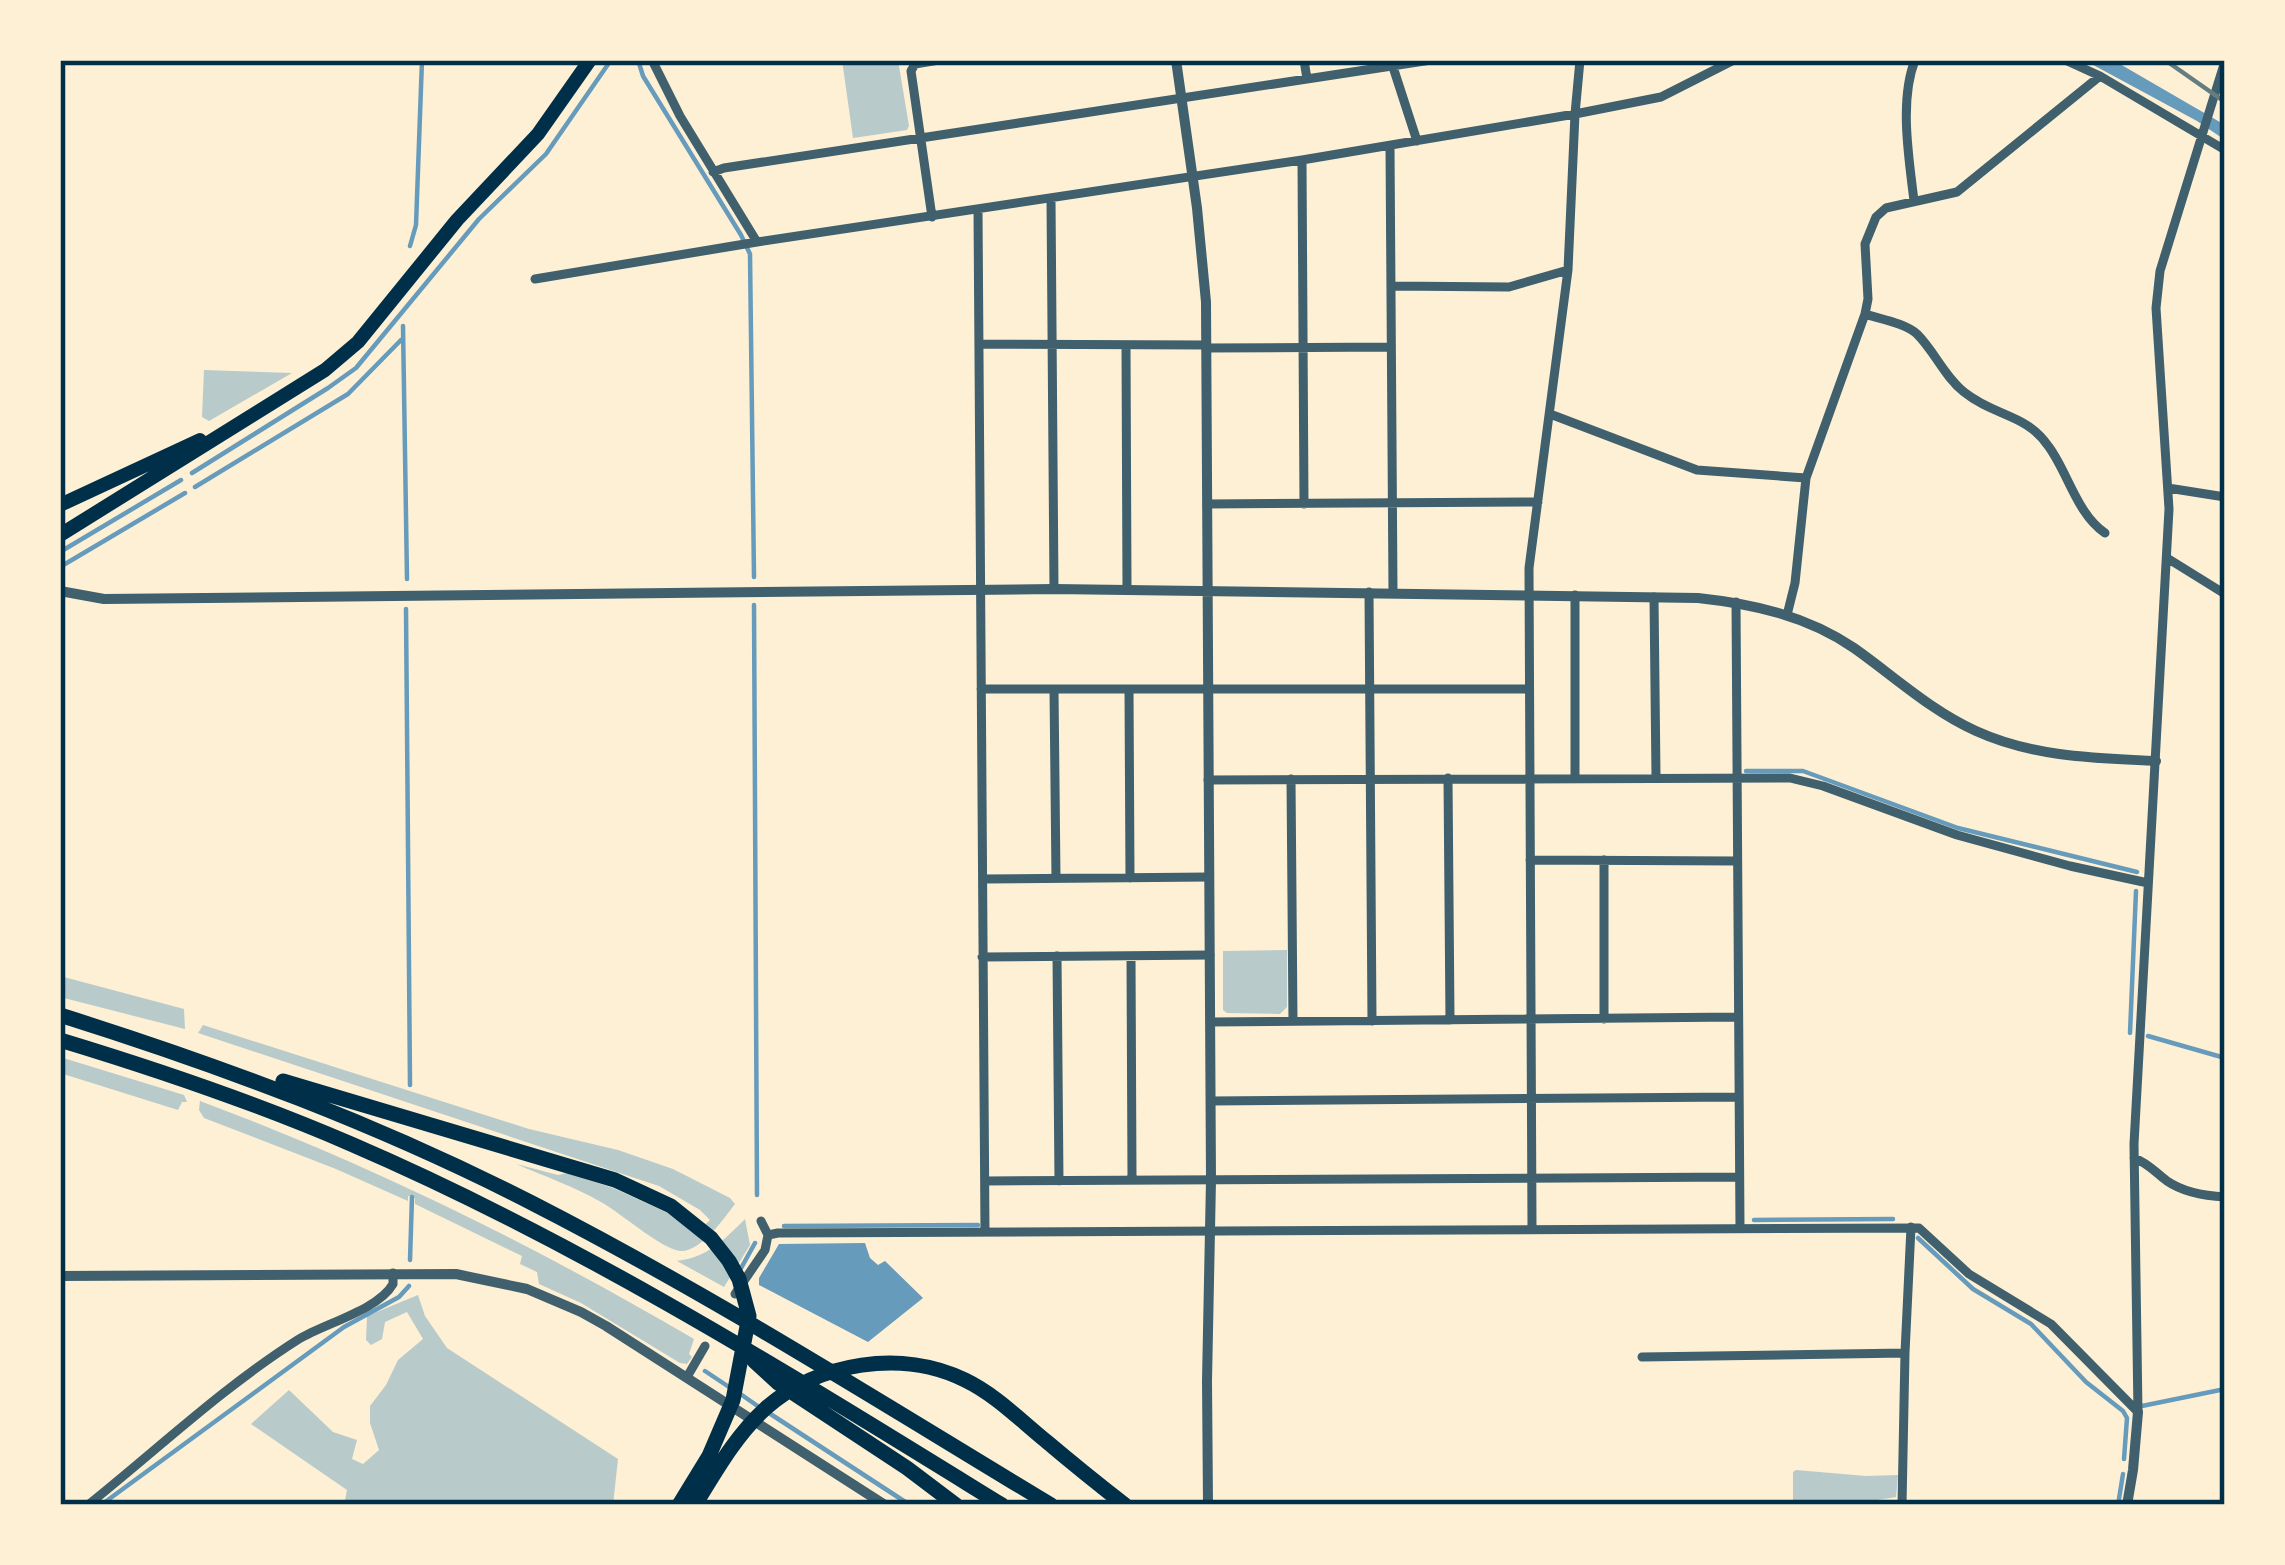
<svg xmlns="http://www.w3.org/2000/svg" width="2285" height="1565" font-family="Ubuntu,sans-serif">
  <rect width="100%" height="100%" fill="#fdf0d5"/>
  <path fill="#b9caca" d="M842,60H898L909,126L907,130L853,138Z
    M204,370L292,373L209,421L202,417Z
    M1287,950V1007L1280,1014L1227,1013L1223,1010V951Z
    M60,976L184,1009L185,1029L60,997Z
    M203,1025L529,1129L618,1150L673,1169L730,1198L735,1204C725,1217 700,1253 680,1251C660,1248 621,1213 601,1202C575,1187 544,1176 516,1164L558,1175L567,1173L613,1188L668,1213L696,1233L710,1220L700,1210L659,1186L198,1033Z
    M60,1057L184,1095L187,1102H182L178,1110L60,1073Z
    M200,1101C372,1165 535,1246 694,1339L689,1354L692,1357L687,1364L680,1363L581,1303L539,1284L537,1272L520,1264L522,1256L415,1204V1198L408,1196V1201L336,1169L204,1118L199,1110Z
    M745,1219L750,1245L724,1287L677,1261C708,1257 724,1240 745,1219Z
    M418,1295L425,1316L447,1348L618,1459L613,1505H344L347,1490L251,1424L289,1390L333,1432L357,1440L352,1459L363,1464L379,1450L370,1423V1406L386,1385L398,1360L423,1339L407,1312L385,1322L382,1339L371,1345L366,1340L367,1316Z
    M1796,1470L1866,1476L1898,1475L1896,1497L1846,1505H1793V1472Z"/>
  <path fill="#669bbc" d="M2084,60H2113L2225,125V140L2197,121Z
    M865,1243L870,1258L878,1265L885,1261L923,1298L868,1342L759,1285V1278L779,1244Z"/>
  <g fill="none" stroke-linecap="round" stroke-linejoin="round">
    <path stroke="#669bbc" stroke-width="4.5" d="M638,60L643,76L741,235L750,254L754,577
      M410,246L416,225L422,60
      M403,326L407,579
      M192,473L328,388L356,368L479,219L546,154L611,60
      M195,487L348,394L401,340
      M60,552L181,480
      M60,567L185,493
      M754,605L757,1195
      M406,609L410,1085
      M1746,771H1803L1958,828L2137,872
      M2130,1033L2136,891
      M2148,1036L2225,1058
      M1754,1220L1893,1219
      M784,1226L978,1225
      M1918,1238L1973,1289L2031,1324L2086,1382L2123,1411L2127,1418L2124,1459
      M410,1260L412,1197
      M740,1270L755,1243
      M705,1371L729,1387
      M739,1393L759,1407
      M2137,1407L2225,1389
      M769,1413L910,1505
      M101,1505L344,1327L399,1297L409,1286
      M2118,1505L2123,1474"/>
    <path stroke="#3f606c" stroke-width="9" d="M652,60L680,116L757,242
      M1304,60L1307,79
      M2065,60L2100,76L2225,150
      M1393,67L1417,141
      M1390,146L1393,592
      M1302,160L1304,504
      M713,172L724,168L1431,60
      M1051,199L1054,589
      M1914,201C1909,158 1899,101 1915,60
      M978,210L985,1232
      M932,217L911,71L915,64L939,60
      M535,279L757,242L1302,160L1575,114L1661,97L1734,60
      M1391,286L1509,287L1568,270
      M1865,314C1880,319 1905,323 1917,334C1935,352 1944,376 1964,392C1995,417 2026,413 2049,447C2068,473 2077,514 2105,533
      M979,344L1206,345
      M1126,345L1127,589
      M1206,348L1391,347
      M1550,414L1697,470L1806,478
      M2168,488L2225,497
      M1207,504L1538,502
      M2167,558L2225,594
      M1369,592L1372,1021
      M1575,595V778
      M1654,597L1656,777
      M1736,602L1740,1228
      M1787,615L1795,583L1806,478L1865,314L1868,299L1865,244L1876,217L1886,208L1957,192L2100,76
      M981,689H1529
      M1054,689L1056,878
      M1129,689L1130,878
      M1448,778L1450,1020
      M1291,779L1293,1021
      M1208,780L1790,778L1823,786L1957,835L2070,866L2148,883
      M1530,860L1736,861
      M1604,860V1019
      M984,879L1209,877
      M1057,956L1059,1181
      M1131,956L1132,1180
      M982,957L1210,955
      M1210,1022L1737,1017
      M1211,1101L1738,1097
      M2134,1158C2148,1163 2155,1172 2167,1181C2183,1192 2205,1196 2225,1197
      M985,1181L1739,1177
      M1532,1229L1529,568L1568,270L1575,114L1580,60
      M768,1235L778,1233L1919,1228L1969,1274L2051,1324L2138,1412
      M735,1294L765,1250L768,1235L761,1221
      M1642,1357L1905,1353
      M687,1377L705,1346
      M2138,1412L2134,1144L2169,509L2156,308L2160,271L2225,61
      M88,1505C158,1449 223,1387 299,1339C326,1323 378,1310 393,1284V1273
      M1902,1505L1905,1353L1911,1227"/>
    <path stroke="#3f606c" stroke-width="10" d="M1176,60L1197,208L1206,302L1211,1180L1207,1381L1208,1505
      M60,591L104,599L1054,589L1698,598C1754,604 1807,616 1854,648C1895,677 1930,710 1976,731C2033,757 2094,758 2156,761
      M60,1276L456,1274L527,1289L581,1312L606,1326L885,1505
      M2127,1505L2133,1470L2138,1412"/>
    <path stroke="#003049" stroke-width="14" d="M60,505L200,440
      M60,535L325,370L358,342L457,220L538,134L590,60"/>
    <path stroke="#003049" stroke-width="15" d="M60,1015C222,1066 380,1125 532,1203C710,1294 880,1402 1051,1505
      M60,1040C159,1070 256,1103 351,1144C579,1242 791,1375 1002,1505
      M283,1081L615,1180L671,1206L711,1238L729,1261L739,1279L749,1316L733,1400L709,1456L679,1505
      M754,1361L778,1383L907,1468L956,1505
      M695,1505C716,1471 736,1435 766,1408C818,1362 903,1349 965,1380C996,1395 1020,1420 1046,1441C1072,1463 1098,1484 1125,1505"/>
    <path stroke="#657d81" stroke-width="4.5" d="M2165,60L2225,102"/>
  </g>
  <rect width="2285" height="1565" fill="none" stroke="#fdf0d5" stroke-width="126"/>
  <rect x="63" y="63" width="2159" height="1439" fill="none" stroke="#003049" stroke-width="4.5"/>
</svg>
